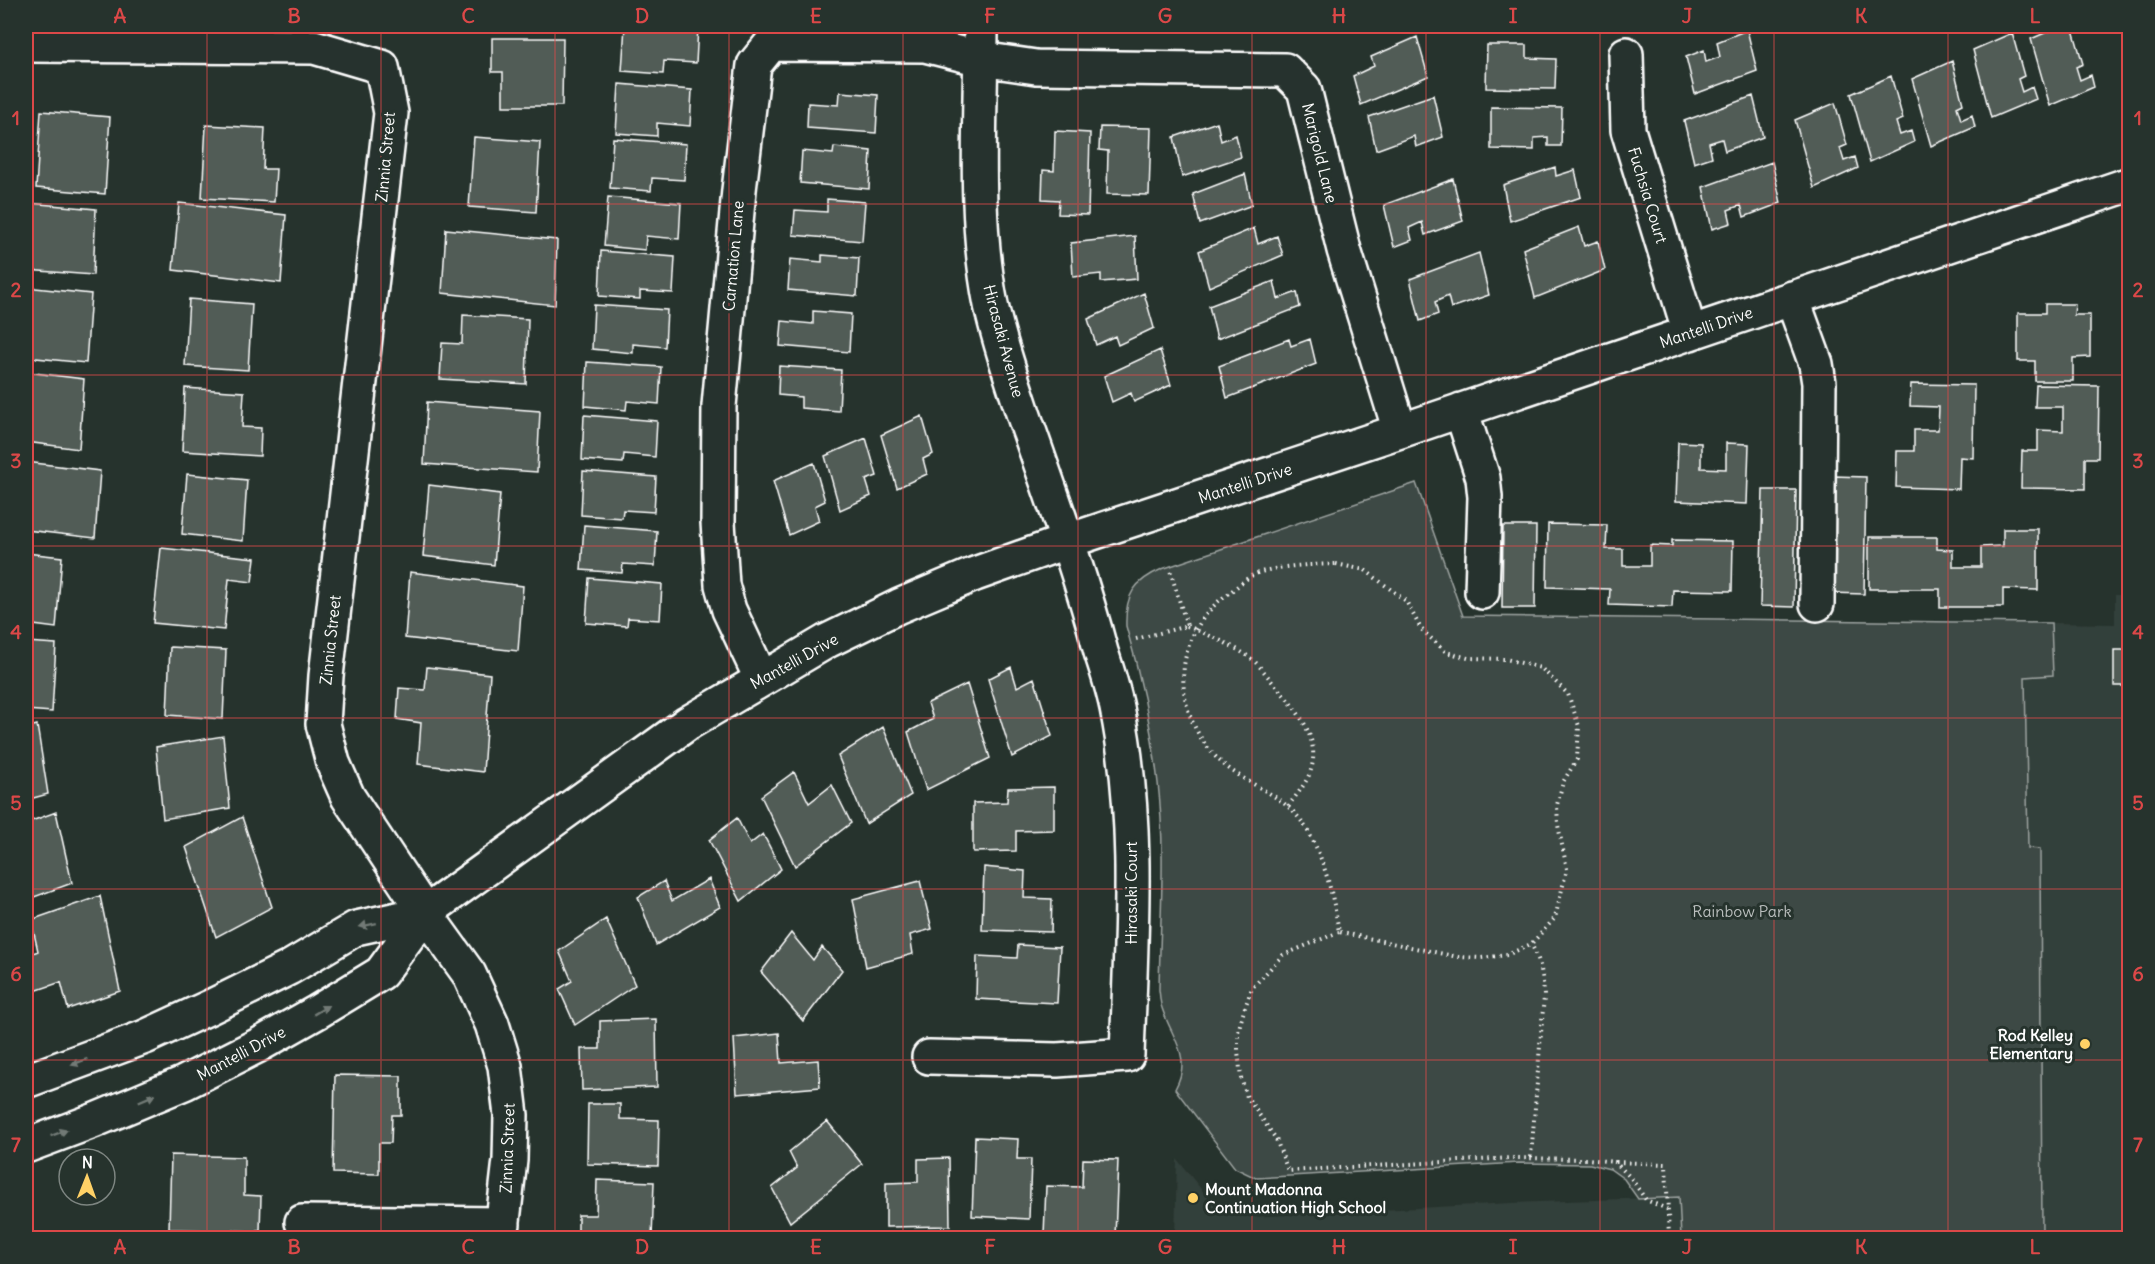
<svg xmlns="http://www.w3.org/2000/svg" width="2155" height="1264" font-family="Delius,sans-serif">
  <rect width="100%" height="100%" fill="#26332d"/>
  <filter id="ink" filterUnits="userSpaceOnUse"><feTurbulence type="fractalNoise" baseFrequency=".0167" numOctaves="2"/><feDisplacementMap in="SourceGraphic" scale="12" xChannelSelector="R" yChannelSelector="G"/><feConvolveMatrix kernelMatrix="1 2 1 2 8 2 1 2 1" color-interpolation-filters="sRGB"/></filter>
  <g filter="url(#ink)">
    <path fill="#333f3a" d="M2115,595H2129V1238H2042L2040,849H2028L2025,677L2053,675L2051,623L2115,624Z
      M1177,1159L1205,1194L1218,1205L1234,1213L1249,1217L1511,1203L1679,1197L1681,1238H1175Z"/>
    <path fill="#3e4944" stroke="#9ea4a2" stroke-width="1.5" d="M1416,483L1463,616L2051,623L2053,675L2025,677L2028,848L2040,849L2042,1238H1681L1679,1197L1638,1199L1624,1179L1610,1169L1590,1164L1519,1163L1256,1178L1235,1168L1175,1089C1193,1056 1172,1039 1162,1008C1160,1003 1160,996 1159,990C1160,921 1166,851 1158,783C1152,730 1141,677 1126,626C1125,595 1134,581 1162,569Z"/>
    <path fill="#515c57" stroke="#fff" stroke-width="1.5" d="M625,26L698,27L696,63L664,61L663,74L622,71Z
      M2061,26H2072L2083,64L2076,67L2080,80L2091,75L2094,87L2050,106L2031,39Z
      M1747,30L1757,71L1695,94L1686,57L1704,50L1706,62L1720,57L1717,42Z
      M2012,33L2024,76L2018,79L2022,92L2032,87L2036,99L1991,118L1973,50Z
      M1417,37L1428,76L1361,105L1353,76L1374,66L1371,57Z
      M492,38H563L562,106H503V72H492Z
      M1487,45H1527V58L1556,59L1555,89L1486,88Z
      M1952,61L1963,104L1957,107L1961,120L1972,115L1975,127L1931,146L1912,79Z
      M1891,76L1903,119L1896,122L1900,135L1911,131L1914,142L1870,162L1851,94Z
      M619,84L692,90L690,126L657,123V136L616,133Z
      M840,92L878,95L876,133L807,128L808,103L839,105Z
      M1433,95L1443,137L1416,147L1414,136L1376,150L1369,117Z
      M1753,96L1763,137L1725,151L1722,139L1709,143L1712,157L1694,163L1684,121Z
      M1835,103L1847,145L1840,148L1844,161L1855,157L1858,168L1814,188L1795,120Z
      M1491,107L1562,108L1561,146H1548V137L1534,138V150L1491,149Z
      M41,111L110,117L105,194L36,188Z
      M1217,122L1221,141L1236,135L1241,157L1182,177L1174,137Z
      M206,125L265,128L263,169H276L274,202L202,198Z
      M1100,127L1151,128L1149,195L1107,194L1108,151L1099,150Z
      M1055,131L1090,133L1088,215L1058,214L1059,200L1042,199L1043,170L1054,171Z
      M474,137L540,142L536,212L469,207Z
      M613,138L686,144L684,180L652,178L651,191L610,188Z
      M834,147L871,151L869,189L800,183L802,151L833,154Z
      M1772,162L1781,203L1744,217L1741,205L1728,210L1731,223L1712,229L1703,187Z
      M1555,167L1556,176L1575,170L1581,197L1510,221L1503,185Z
      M1245,174L1252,205L1200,224L1193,194Z
      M1453,179L1463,221L1425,235L1422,222L1409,228L1412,240L1394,247L1384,205Z
      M608,197L681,203L679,239L646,236L645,250L604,246Z
      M827,199L865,202L862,241L793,235L795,210L827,212Z
      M28,203L96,209L93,275L26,270Z
      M179,203L286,215L281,283L173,270Z
      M1579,227L1584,246L1598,241L1605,270L1535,298L1523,249Z
      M1254,228L1258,244L1277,236L1283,255L1209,287L1199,251Z
      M446,229L557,240L555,305L442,293Z
      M1135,236L1137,279L1101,282V274L1073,277L1071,243Z
      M601,251L675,257L673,293L640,291V299L599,296Z
      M1479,253L1489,295L1451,308L1448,296L1435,302L1438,314L1420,321L1410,279Z
      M822,255L859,258L857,296L788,290L790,259L822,262Z
      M1274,281L1278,299L1297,292L1300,307L1217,339L1209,306Z
      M26,287L91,294L86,363L26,357Z
      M1144,293L1154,328L1118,345L1115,336L1096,345L1088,319Z
      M189,299L252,304L248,370L185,366Z
      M2045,304H2075L2074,315H2090V357L2073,358V381H2035V361H2018V313H2045Z
      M594,305L667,310L665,347L633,344V353L592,349Z
      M813,311L851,314L849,352L780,346L782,321L813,324Z
      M463,315L528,319L526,384L440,379L442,343L462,344Z
      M1289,339L1291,346L1310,339L1316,364L1227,398L1219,366Z
      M1160,350L1171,385L1134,402L1131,393L1112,402L1104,376Z
      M587,362L661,367L659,404L627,401L626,410L585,406Z
      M779,366L841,370L839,411L801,408V397L778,395Z
      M26,372L84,379L79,449L26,442Z
      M1911,384L1974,385L1973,458L1960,457L1959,489L1896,487L1897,451H1914V430H1938L1939,407L1910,406Z
      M2036,385L2099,386L2098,458H2085V489L2021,488L2022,451H2038V430L2063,431V407H2035Z
      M185,388L244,392L242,427L261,428L260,456L182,451Z
      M427,402L540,411L537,472L424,464Z
      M584,415L657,421L655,457L624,454L623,463L582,460Z
      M922,416L933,454L923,459L927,474L897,488L881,435Z
      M866,438L877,476L866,480L871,496L840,510L825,456Z
      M1678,442L1701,443V468L1726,469V443L1749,444L1747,504L1676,501Z
      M26,462L100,471L95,538L26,530Z
      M814,463L825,501L815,506L819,521L789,535L773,481Z
      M583,471L656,477L654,512L623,510L622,518L581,515Z
      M187,474L247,480L243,541L182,534Z
      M1833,476L1866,477L1864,594L1830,593Z
      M429,485L500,494L494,565L423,556Z
      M1763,490H1796L1794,607L1760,606Z
      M1548,524L1607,525L1606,549H1623V566H1650V545L1672,546V540L1733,541L1732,591L1673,590L1672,607L1609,605L1610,589L1547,587Z
      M584,525L657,531L655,566L623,564L622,573L581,570Z
      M1503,526H1536L1535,608H1502Z
      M2003,529H2038V590L2003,589V607H1940V589H1869V537H1937V549L1953,550V567H1981V547L2003,546Z
      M161,548L255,558L252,582L229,579L224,630L153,623Z
      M26,553L62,557L56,628L26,624Z
      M410,572L523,586L518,651L405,638Z
      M589,578L662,584L660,620L628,618L627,626L586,623Z
      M26,642L56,644L52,712L26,710Z
      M170,647L226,650L223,719L167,715Z
      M2114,650H2130V686H2114Z
      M427,667L490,674L483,772L418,764L421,723L397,719L399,688L425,690Z
      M1011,667L1017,687L1034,678L1052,736L1012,757L988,679Z
      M967,684L990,758L926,790L908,732L933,719L928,703Z
      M37,725L48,794L26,800V728Z
      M883,727L911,795L866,824L838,756Z
      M223,736L230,808L163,819L156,747Z
      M794,772L809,803L832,785L851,823L795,866L761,796Z
      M1054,787V830L1016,831V851L973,852V803L1007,802L1008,788Z
      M56,812L72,883L26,900V823Z
      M242,817L272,907L216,937L186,847Z
      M737,818L750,844L763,834L781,869L741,901L709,840Z
      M984,867L1025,871L1024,898L1052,899L1051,932L982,930Z
      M709,879L720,907L656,945L638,897L664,881L672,901Z
      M920,881L932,929L910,935L913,954L866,967L853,899Z
      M100,896L120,991L68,1009L61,982L26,994V956L38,951L31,920Z
      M606,919L635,985L575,1025L559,989L572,981L559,951Z
      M791,933L813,960L822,947L842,970L803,1021L761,972Z
      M1018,945L1060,947L1057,1003L976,999L977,956L1017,958Z
      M656,1019L657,1087L582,1090L581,1049H600V1021Z
      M779,1033L781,1063L818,1060L820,1087L737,1094L734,1038Z
      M335,1075L401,1076V1115H392L391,1143H379V1174L333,1173Z
      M588,1104H620V1119L659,1120L658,1166L587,1164Z
      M827,1121L862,1164L790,1222L772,1188L797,1168L789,1152Z
      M975,1137L1018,1139L1017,1159H1031L1029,1219L972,1216Z
      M171,1155L244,1157V1195L261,1196L260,1231L169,1229Z
      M949,1158L950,1226L886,1227V1183L918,1182V1159Z
      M1083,1159L1118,1160L1115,1237L1044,1235L1046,1186L1082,1187Z
      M597,1180L654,1182L652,1238H578V1215H596Z"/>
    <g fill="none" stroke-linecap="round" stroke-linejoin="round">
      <g stroke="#fff" stroke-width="38">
        <path id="minor" d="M26,45L314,47L382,67L391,113L326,676L323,724L333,763L348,797L425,913L469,974L492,1024L505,1066L511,1115L510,1160L501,1238
          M1626,54L1628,130L1690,333
          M1792,298L1816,364L1819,383L1817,604
          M1461,410L1483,478L1485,497L1482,592
          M761,678L729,610L722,585L718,522L719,406L739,190L754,65L771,44L925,45L981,59L1036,67L1285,70L1304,89L1344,250L1400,431
          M929,1057L1057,1060L1127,1055C1131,939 1140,822 1117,708C1113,689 1107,670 1101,652C1080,572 1051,494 1024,416C1012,379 999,342 991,305C973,215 981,117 981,26
          M26,1081L145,1037L210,1007L289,968L356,928L425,913
          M26,1146L93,1121L184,1083L257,1046L317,1012L381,973L425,913L688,723L827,641L899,606L975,574L1068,541L1400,431L2130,184
          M302,1222L503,1224"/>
      </g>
      <path stroke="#fff" stroke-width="4" stroke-dasharray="1.5 4.5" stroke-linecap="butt" d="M1336,564L1365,570L1406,601L1421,629L1446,652L1468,658L1506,659L1541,668L1568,694L1579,726L1577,759L1563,782L1557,805L1558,825L1567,869L1555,918L1531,944L1507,955L1481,958L1458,957L1339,932C1333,896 1325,859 1306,828C1283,790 1242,786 1214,755C1169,705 1173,633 1229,593C1237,587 1246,578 1255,574C1280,565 1309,565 1336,564Z
        M1187,626C1207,634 1228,643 1246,655C1257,661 1266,675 1275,685C1296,708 1324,741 1309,775C1304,786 1296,796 1288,806
        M1136,639L1187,626L1170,570
        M1339,932L1283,955L1252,988L1244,1010L1238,1032V1051L1241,1078L1247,1097L1276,1139L1288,1171L1512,1158L1587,1159L1615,1162L1631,1178L1646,1200L1667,1209
        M1531,1157L1544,996C1543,976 1541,961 1531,944
        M1616,1162L1666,1164L1669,1238"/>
      <use href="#minor" stroke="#26332d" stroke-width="33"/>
    </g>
    <defs><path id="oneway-solid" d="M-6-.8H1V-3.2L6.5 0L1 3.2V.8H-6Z" transform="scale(1.5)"/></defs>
    <g fill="#727a76">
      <use href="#oneway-solid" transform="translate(368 925) rotate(168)"/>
      <use href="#oneway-solid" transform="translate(321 1010) rotate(-31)"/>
      <use href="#oneway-solid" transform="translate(79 1062) rotate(159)"/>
      <use href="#oneway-solid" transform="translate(147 1098) rotate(-23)"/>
      <use href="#oneway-solid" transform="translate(59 1133) rotate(-20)"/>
    </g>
  </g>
  <path fill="none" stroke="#dc4848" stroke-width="1.5" stroke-opacity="0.55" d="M207,26V1238M381,26V1238M555,26V1238M729,26V1238M903,26V1238M1078,26V1238M1252,26V1238M1426,26V1238M1600,26V1238M1774,26V1238M1948,26V1238M26,204H2130M26,375H2130M26,546H2130M26,718H2130M26,889H2130M26,1060H2130"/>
  <g fill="#ffd166" stroke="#26332d" stroke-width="2">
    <circle cx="2085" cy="1044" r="6"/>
    <circle cx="1193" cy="1198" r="6"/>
  </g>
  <g text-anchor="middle" stroke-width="6" stroke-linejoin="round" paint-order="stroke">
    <g font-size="16" fill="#fff" stroke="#26332d">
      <text transform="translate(1320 153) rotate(76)" y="6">Marigold Lane</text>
      <text transform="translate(385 157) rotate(-85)" y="6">Zinnia Street</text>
      <text transform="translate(1648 195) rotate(73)" y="6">Fuchsia Court</text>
      <text transform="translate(733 256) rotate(-85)" y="6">Carnation Lane</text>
      <text transform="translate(1706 327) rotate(-19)" y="6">Mantelli Drive</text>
      <text transform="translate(1004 341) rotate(75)" y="6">Hirasaki Avenue</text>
      <text transform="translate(1245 483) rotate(-18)" y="6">Mantelli Drive</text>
      <text transform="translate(330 640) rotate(-84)" y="6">Zinnia Street</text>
      <text transform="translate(794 661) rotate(-29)" y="6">Mantelli Drive</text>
      <text transform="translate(1131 893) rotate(-90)" y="6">Hirasaki Court</text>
      <text transform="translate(241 1053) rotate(-28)" y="6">Mantelli Drive</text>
      <text transform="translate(507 1148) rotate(-88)" y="6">Zinnia Street</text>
    </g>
    <g font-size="16" fill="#bbbfbe" stroke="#26332d">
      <text x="1742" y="917">Rainbow Park</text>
    </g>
    <g font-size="16" font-weight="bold" fill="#fff" stroke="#26332d" text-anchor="end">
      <text x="2073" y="1041">Rod Kelley<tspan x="2073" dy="18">Elementary</tspan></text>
      <text x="1205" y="1195" text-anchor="start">Mount Madonna<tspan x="1205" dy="18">Continuation High School</tspan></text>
    </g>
  </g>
  <rect width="2155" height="1264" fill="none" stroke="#26332d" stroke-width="66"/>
  <g transform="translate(87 1177) rotate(1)"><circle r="28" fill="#26332d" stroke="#7d8581" stroke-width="1.5"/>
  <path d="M0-4.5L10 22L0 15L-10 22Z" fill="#ffd166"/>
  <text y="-9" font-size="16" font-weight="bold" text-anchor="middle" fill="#ffffff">N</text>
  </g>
  <rect x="33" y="33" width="2089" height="1198" fill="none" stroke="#dc4848" stroke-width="2"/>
  <g font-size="20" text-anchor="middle" font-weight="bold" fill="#dc4848">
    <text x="120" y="23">A</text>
    <text x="294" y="23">B</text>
    <text x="468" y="23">C</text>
    <text x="642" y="23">D</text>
    <text x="816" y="23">E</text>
    <text x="990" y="23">F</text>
    <text x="1165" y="23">G</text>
    <text x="1339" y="23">H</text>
    <text x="1513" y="23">I</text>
    <text x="1687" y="23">J</text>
    <text x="1861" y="23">K</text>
    <text x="2035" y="23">L</text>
    <text x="16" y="125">1</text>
    <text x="2138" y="125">1</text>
    <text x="16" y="297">2</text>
    <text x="2138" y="297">2</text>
    <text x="16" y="468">3</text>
    <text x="2138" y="468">3</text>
    <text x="16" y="639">4</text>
    <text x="2138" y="639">4</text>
    <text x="16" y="810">5</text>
    <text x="2138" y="810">5</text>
    <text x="16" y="981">6</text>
    <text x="2138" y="981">6</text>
    <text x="16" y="1152">7</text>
    <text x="2138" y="1152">7</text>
    <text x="120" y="1254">A</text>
    <text x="294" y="1254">B</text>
    <text x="468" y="1254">C</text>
    <text x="642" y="1254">D</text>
    <text x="816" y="1254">E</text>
    <text x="990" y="1254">F</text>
    <text x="1165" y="1254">G</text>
    <text x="1339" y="1254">H</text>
    <text x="1513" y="1254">I</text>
    <text x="1687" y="1254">J</text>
    <text x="1861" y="1254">K</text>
    <text x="2035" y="1254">L</text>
  </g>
</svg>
